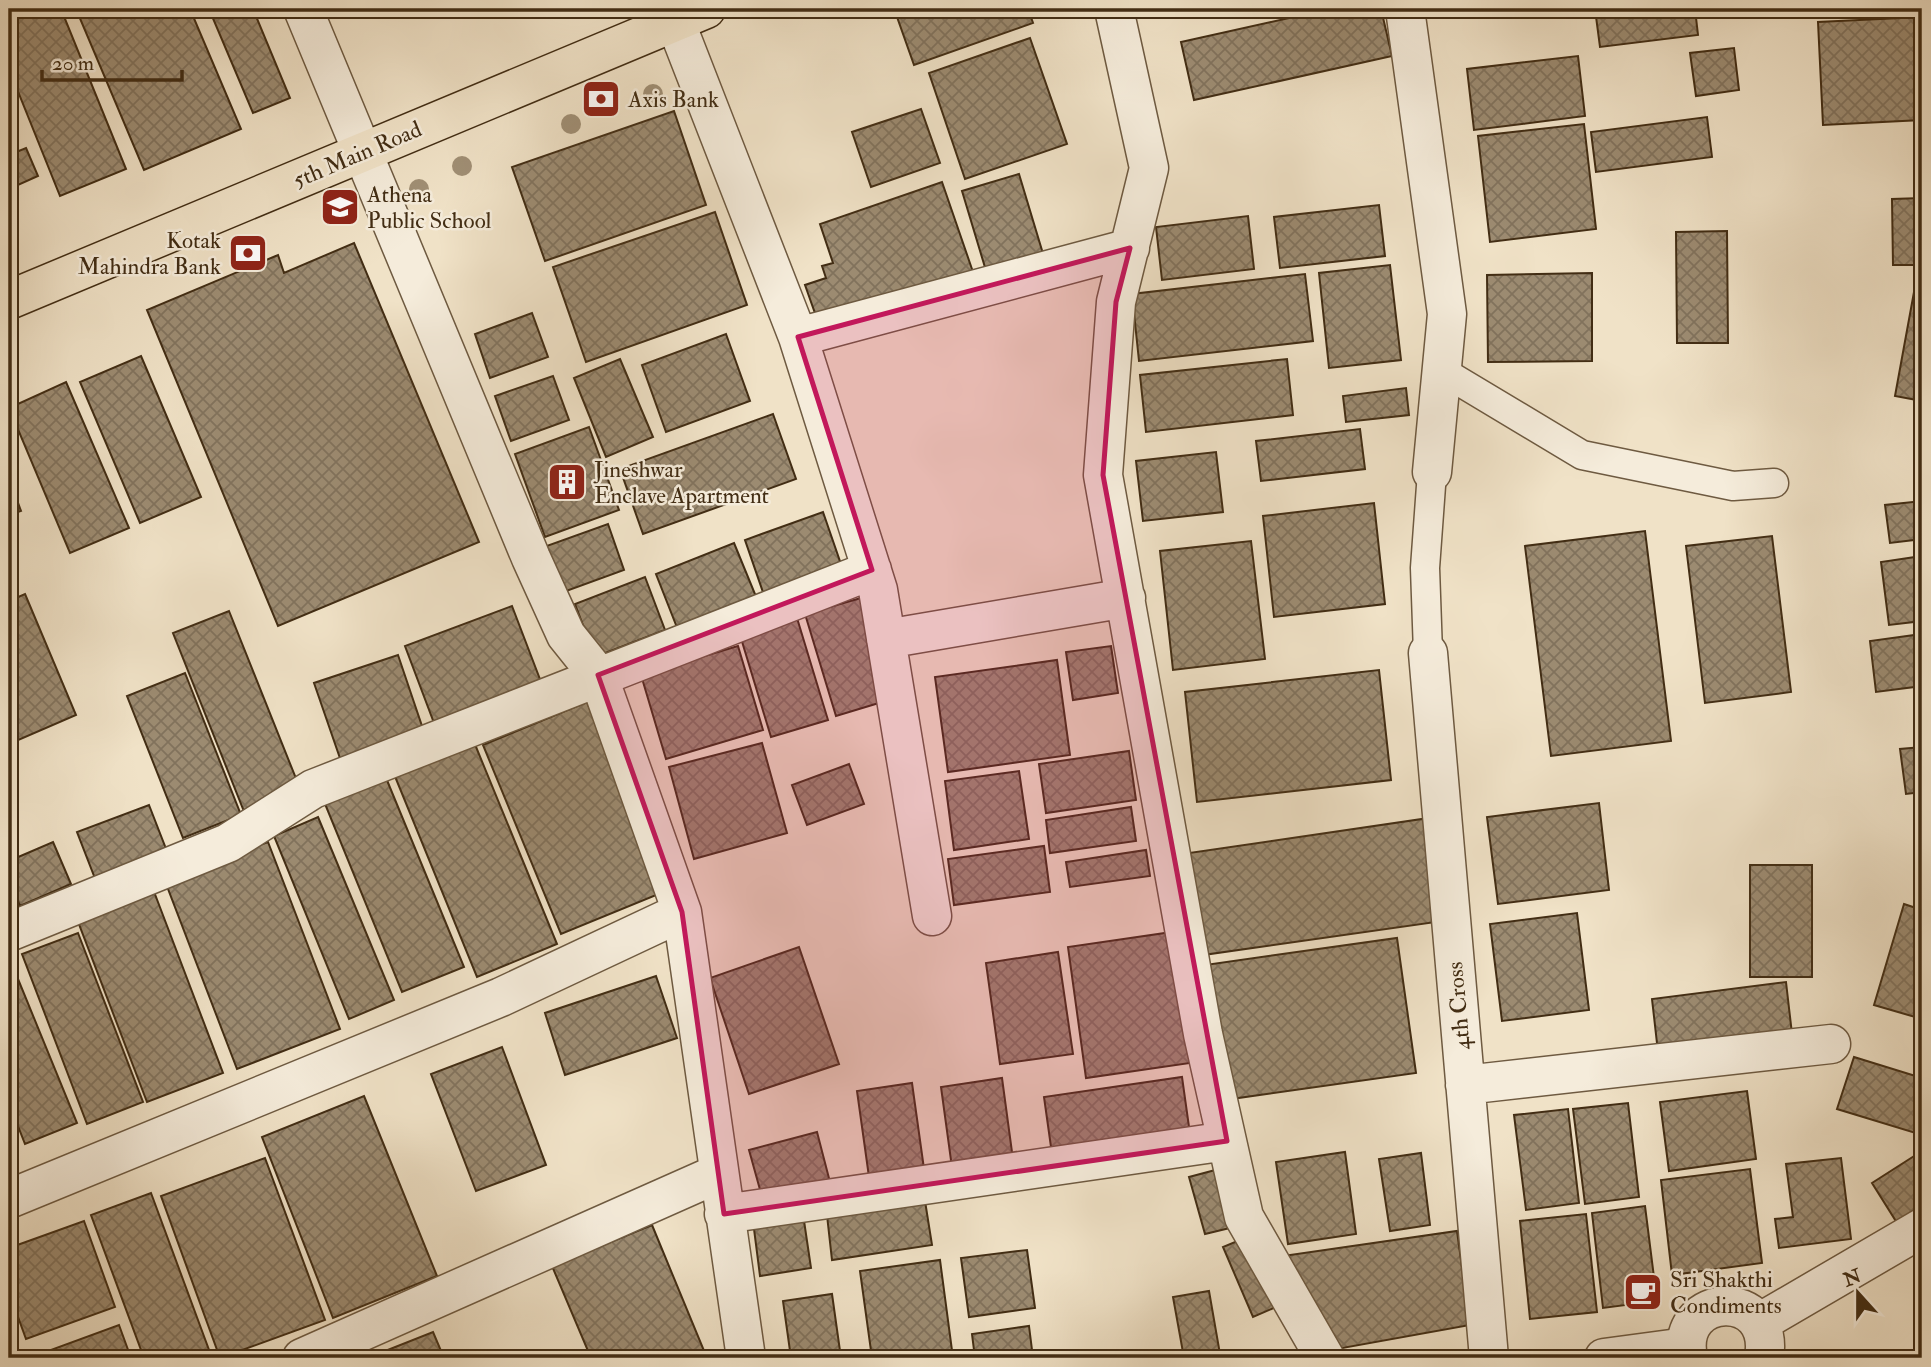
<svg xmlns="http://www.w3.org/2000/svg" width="1931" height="1367" font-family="'IM FELL Double Pica',serif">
  <defs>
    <pattern id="building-cross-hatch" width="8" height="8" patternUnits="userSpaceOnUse" patternTransform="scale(1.75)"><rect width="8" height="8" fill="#9c8b71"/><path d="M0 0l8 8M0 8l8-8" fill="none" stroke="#81725c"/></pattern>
  </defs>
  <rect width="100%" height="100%" fill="#f0e2c7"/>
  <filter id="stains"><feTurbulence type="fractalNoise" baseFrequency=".00286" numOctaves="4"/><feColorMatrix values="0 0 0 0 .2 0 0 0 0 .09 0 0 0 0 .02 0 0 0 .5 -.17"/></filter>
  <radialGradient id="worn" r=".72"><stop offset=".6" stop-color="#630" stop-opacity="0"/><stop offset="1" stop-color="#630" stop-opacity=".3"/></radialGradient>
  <path fill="url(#building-cross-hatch)" stroke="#422d14" stroke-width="2" d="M9,9H61L126,169L60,196L9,69Z
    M76,9H190L241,129L144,170Z
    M209,9H253L290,98L253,113Z
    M910,9H1028L1033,23L914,65L896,14Z
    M1330,9H1381L1392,56L1194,100L1181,42Z
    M1595,9H1695L1698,35L1600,47Z
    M1922,17V120L1823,125L1818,22Z
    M1030,38L1067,144L965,179L929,73Z
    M1734,48L1739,90L1696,96L1690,53Z
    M1578,56L1585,116L1474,130L1467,69Z
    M921,109L940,163L871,187L852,132Z
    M674,111L706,205L545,261L512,167Z
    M1707,117L1712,157L1596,172L1591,132Z
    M1584,124L1596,229L1490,242L1478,136Z
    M26,148L38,176L9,189V155Z
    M1019,174L1044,257L987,274L962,191Z
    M942,182L973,272L816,316L805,285L826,278L822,266L833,263L820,224Z
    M1922,198V265H1893L1892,199Z
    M1379,205L1385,256L1280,268L1274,217Z
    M715,212L747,305L586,362L553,267Z
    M1248,216L1254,269L1162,280L1156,227Z
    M1727,231L1728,343H1677L1676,232Z
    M354,243L479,542L278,626L147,310L278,255L284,273Z
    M1390,265L1401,360L1329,368L1319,273Z
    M1592,273V361L1488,362L1487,275Z
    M1305,274L1313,341L1139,361L1132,294Z
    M1914,292L1922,294V401L1895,396Z
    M532,313L548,357L490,378L475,334Z
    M726,334L750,401L666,432L642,365Z
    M141,356L201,497L140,523L80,382Z
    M620,359L653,437L606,457L574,378Z
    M1287,359L1293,415L1146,432L1140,375Z
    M553,376L569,420L511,441L495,396Z
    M66,382L129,528L70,553L9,408Z
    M1406,388L1409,415L1346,422L1343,396Z
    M773,414L796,479L643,534L620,469Z
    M589,427L619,510L545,537L515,454Z
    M1360,429L1365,469L1261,481L1256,441Z
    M1216,452L1223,512L1143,521L1136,461Z
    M9,478L21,511L9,515Z
    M1922,501V539L1890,543L1885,505Z
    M1374,503L1385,604L1274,617L1263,516Z
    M823,512L844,573L766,601L745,540Z
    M608,524L624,570L558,594L541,548Z
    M1645,531L1671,741L1551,756L1525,546Z
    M1772,536L1791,692L1705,703L1686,546Z
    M1251,541L1265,659L1173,670L1160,551Z
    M734,543L757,599L678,630L656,574Z
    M1922,556V621L1889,625L1881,562Z
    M645,577L665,630L595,657L575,604Z
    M25,594L76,715L9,744V601Z
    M861,598L892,699L836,716L805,614Z
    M512,606L541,682L434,723L405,646Z
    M229,611L301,791L245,814L173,633Z
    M797,618L828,720L771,737L740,635Z
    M1922,634V686L1876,692L1870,641Z
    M738,646L763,730L666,759L641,675Z
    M1111,646L1118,693L1073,700L1066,652Z
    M398,655L425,735L342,764L314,683Z
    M1057,660L1070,755L948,772L935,677Z
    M1379,670L1391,780L1197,802L1185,692Z
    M185,673L241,815L183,838L127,696Z
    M587,702L666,891L561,934L483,745Z
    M474,742L557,944L477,977L394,774Z
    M762,743L787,833L694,859L669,767Z
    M1922,747V792L1906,794L1900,749Z
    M1129,751L1136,800L1046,813L1039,764Z
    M849,764L864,804L807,825L792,785Z
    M1019,771L1029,839L954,850L945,781Z
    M384,773L464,967L402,992L323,799Z
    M1599,803L1609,890L1498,904L1487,817Z
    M149,805L168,854L96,881L77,832Z
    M1131,807L1136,841L1050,853L1046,820Z
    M318,817L394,1000L349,1019L274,836Z
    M1429,818L1443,921L1203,955L1189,853Z
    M53,842L71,884L20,906L9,879V861Z
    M268,842L340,1029L237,1069L165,881Z
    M1044,846L1050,892L954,905L948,859Z
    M1146,850L1150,876L1070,887L1066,862Z
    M1750,865H1812V977H1750Z
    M153,889L223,1073L147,1102L77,919Z
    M1904,904L1922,910V1019L1874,1005Z
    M1577,913L1589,1010L1502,1021L1490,924Z
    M1179,931L1197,1062L1086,1078L1068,947Z
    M78,933L143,1102L87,1124L22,954Z
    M1397,938L1416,1073L1224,1100L1205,965Z
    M799,947L839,1064L749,1094L710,978Z
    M1058,952L1073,1054L1000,1064L986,963Z
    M9,957L77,1123L25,1144L9,1103Z
    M656,976L677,1038L565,1075L545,1013Z
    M1786,982L1792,1034L1658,1052L1652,999Z
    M502,1047L546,1165L476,1191L431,1074Z
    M1854,1057L1922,1078V1135L1837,1109Z
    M1182,1077L1190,1134L1052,1154L1044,1097Z
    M1002,1078L1014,1167L953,1175L941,1087Z
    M912,1083L925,1176L870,1184L857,1091Z
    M1747,1091L1756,1159L1669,1171L1660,1102Z
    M364,1096L437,1276L333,1318L262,1137Z
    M1628,1103L1639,1197L1585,1204L1573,1109Z
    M1568,1109L1579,1203L1526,1210L1514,1115Z
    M817,1132L831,1186L764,1204L749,1150Z
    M1922,1151V1211L1899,1226L1872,1183Z
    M1345,1152L1356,1234L1288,1244L1276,1162Z
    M1421,1153L1430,1225L1390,1231L1379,1159Z
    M265,1158L325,1320L220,1358L161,1196Z
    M1841,1158L1851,1239L1779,1248L1775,1219L1793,1217L1786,1164Z
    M1219,1169L1234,1227L1205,1234L1189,1177Z
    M1750,1169L1762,1263L1672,1275L1661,1180Z
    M151,1193L212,1358H144L91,1215Z
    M925,1201L932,1245L832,1260L827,1215Z
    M1645,1206L1657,1301L1603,1308L1592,1213Z
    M803,1214L811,1268L760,1276L753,1221Z
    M1586,1214L1597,1312L1530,1319L1520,1221Z
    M84,1221L115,1307L26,1339L9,1292V1248Z
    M652,1225L707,1358H591L552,1266Z
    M1457,1231L1470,1325L1326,1351L1283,1256Z
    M1247,1237L1276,1307L1253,1317L1223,1247Z
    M1027,1250L1035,1308L969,1317L961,1258Z
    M940,1260L953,1358H872L860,1271Z
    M1209,1291L1220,1354L1184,1358L1173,1297Z
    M832,1294L841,1358H791L783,1301Z
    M119,1325L131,1358H51L48,1351Z
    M1029,1326L1033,1358H975L972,1334Z
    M433,1332L444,1358H370V1357Z"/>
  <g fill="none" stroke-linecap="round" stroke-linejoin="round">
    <g stroke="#6e5a41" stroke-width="31">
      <path id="service" d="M1442,371L1582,455L1733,486L1774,483
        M1428,653L1425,568L1432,472"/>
    </g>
    <g stroke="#6e5a41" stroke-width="41">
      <path id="minor" d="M303,9L531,558L566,635L598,675L682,912L746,1358
        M1114,9L1149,168L1116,302L1103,475L1203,1034L1244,1217L1325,1358
        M1405,9L1447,314L1432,472
        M675,21L798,337L878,590L932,916
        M798,337L1130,248
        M886,639L1126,598
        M1428,653L1489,1358
        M9,932L228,843L313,789L872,570
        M1465,1085L1831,1044
        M9,1199L501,997L682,912
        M724,1214L1227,1141
        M302,1358L717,1174
        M1604,1358L1686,1347"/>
    </g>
    <g stroke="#6e5a41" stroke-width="41">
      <path id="tertiary" d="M1759,1323L1922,1228
        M1688,1358C1674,1291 1776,1287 1764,1358"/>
    </g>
    <g stroke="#422d14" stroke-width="41">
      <path id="primary" d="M9,300L706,9"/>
    </g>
    <use href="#service" stroke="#f5ecdb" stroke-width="28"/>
    <use href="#minor" stroke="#f5ecdb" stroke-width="38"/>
    <use href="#tertiary" stroke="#f5ecdb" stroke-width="38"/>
    <use href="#primary" stroke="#f0e2c7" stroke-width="38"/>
  </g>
  <g fill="#a08f75">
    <circle cx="653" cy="94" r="10"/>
    <circle cx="571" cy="124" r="10"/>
    <circle cx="462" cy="166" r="10"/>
    <circle cx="419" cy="189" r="10"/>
  </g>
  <path fill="#c2185b" fill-opacity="0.2" stroke="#c2185b" stroke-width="5" stroke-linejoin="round" d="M1130,248L1116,302L1103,475L1227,1141L724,1214L682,912L598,675L872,570L798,337Z"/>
  <defs>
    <g id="bank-square" transform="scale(2.0125)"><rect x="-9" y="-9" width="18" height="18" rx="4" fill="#8f2418" stroke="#f5ecdb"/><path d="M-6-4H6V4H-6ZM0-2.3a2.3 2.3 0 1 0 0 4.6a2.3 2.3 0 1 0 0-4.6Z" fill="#fff"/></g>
    <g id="school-square" transform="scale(2.0125)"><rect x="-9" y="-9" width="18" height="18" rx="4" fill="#8f2418" stroke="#f5ecdb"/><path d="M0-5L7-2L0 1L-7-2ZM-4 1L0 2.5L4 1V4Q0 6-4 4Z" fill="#fff"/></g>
    <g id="building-square" transform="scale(2.0125)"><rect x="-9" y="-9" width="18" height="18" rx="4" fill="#8f2418" stroke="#f5ecdb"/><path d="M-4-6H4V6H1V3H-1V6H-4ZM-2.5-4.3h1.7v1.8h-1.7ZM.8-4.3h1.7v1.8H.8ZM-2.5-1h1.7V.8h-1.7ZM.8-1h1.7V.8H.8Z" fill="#fff"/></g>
    <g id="cafe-square" transform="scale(2.0125)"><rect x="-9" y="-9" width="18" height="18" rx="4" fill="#8f2418" stroke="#f5ecdb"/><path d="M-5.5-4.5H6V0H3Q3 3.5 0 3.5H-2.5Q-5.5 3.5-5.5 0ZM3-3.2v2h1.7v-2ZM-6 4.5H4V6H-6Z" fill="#fff"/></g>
  </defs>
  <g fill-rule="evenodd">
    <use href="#bank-square" x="601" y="99"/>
    <use href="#school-square" x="340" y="207"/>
    <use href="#bank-square" x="248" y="253"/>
    <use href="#building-square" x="567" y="482"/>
    <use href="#cafe-square" x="1643" y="1292"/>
  </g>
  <g text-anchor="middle" stroke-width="5" stroke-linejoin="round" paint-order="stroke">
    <g font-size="23" fill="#422d14" stroke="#f5ecdb" text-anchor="start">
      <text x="628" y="107">Axis Bank</text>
      <text x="367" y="202">Athena<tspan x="367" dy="26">Public School</tspan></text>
      <text x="221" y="248" text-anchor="end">Kotak<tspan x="221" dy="26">Mahindra Bank</tspan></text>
      <text x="594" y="477">Jineshwar<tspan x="594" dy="26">Enclave Apartment</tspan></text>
      <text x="1670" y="1287">Sri Shakthi<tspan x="1670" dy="26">Condiments</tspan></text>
    </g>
    <g font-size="23" fill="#422d14" stroke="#f5ecdb">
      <text transform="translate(357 154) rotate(-23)" y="8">5th Main Road</text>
      <text transform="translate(1458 1006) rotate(-95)" y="8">4th Cross</text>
    </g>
  </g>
  <rect width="1931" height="1367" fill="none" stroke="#f0e2c7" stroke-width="35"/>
  <rect x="10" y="10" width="1910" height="1346" fill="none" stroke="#422d14" stroke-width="3.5"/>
  <rect x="18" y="18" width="1896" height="1332" fill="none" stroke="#422d14" stroke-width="2"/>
  <g transform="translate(1858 1293) rotate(339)" stroke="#f5ecdb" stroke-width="5" paint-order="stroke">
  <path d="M0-5L12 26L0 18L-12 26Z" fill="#422d14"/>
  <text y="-10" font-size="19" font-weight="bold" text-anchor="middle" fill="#422d14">N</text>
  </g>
  <path d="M42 70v10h140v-10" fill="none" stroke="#422d14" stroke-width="3.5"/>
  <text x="52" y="70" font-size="21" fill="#422d14" stroke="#f5ecdb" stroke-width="5" paint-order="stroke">20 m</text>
  <rect width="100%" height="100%" filter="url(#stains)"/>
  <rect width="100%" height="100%" fill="url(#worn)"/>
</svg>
